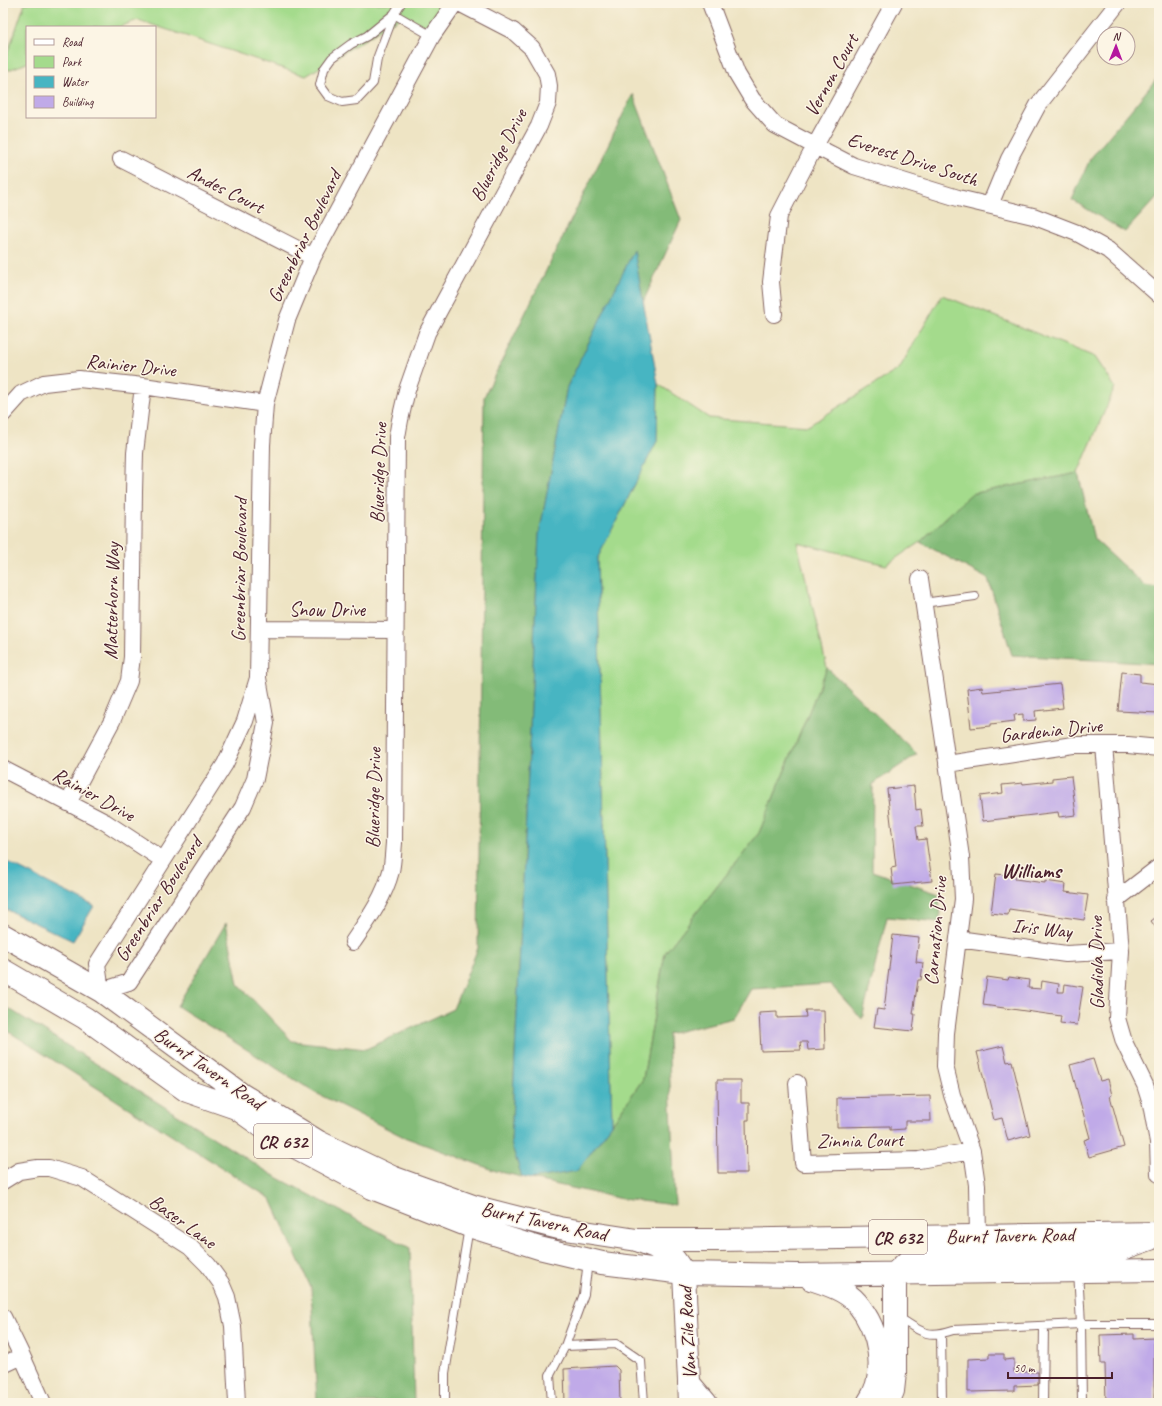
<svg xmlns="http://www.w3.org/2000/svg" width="1162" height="1406" font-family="Caveat,sans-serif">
  <rect width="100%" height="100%" fill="#fcf5e5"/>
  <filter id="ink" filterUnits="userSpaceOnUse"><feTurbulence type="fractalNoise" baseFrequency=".025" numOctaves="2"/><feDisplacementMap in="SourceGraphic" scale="8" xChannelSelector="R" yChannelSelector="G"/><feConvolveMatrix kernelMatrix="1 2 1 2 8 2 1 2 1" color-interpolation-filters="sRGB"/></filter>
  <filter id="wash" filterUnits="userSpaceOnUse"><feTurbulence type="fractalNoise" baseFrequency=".012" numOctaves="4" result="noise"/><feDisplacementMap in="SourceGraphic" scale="16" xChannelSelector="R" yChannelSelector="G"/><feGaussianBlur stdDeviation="0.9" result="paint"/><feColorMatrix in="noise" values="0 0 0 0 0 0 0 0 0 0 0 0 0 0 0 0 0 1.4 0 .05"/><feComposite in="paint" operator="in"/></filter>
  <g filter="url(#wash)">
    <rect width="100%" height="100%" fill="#eee4c4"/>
    <path fill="#a4db8c" stroke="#777d5c" d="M25,3H457L440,34L404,15L306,76L138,20L119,27H27V63L3,72V66Z
      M942,295L1095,357L1115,387L1078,473L971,494L920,542L886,565L797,542L827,668L759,833L665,953L643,1079L612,1124L597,559L657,441L658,384L709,418L808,426L899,369Z"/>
    <path fill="#83bb78" stroke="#666d52" d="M1159,76V199L1157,197L1125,232L1072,200L1090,159Z
      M633,94L681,220L643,302L634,251L567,387L539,535L511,1143L522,1177L496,1171L404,1137L316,1093L177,1006L226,923L238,984L292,1041L366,1049L453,1009L478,948L484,397Z
      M1078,473L1094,539L1145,586L1159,588V664L1012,655L988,579L920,542L971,494Z
      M827,668L917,754L873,784L872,871L939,894L940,922L887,917L862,1019L830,984L751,989L734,1018L668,1034L675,1205L622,1199L531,1179L577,1170L612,1124L643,1079L665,953L759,833Z
      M3,1005L271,1174L410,1248L414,1403H317L311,1288L271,1199L3,1028Z"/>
    <path fill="#47b5c2" stroke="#486a76" d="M634,250L658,384L657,441L597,559L612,1124L577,1171L531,1179L522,1177L511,1143L539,535L567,387Z
      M3,860L94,906L73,941L3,908Z"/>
    <g id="blocks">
      <path fill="#c0aae8" d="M1122,672L1140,674V682L1159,684V713L1118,711Z
        M1060,684L1063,708L1035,711L1036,720L1023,721V714L1014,715L1015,721L991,724V726L971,728L967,689L982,687L983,692Z
        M1071,776L1076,815L1059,817L1058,812L983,821L980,796L1003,793L1002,785L1023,783V784L1052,781V778Z
        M914,786L916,810L921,809L923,826H916L918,840L926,839L932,881L893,885L891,868L896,867L887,789Z
        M996,874L1016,876L1015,879L1045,883V881L1066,884L1065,892L1088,895L1084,920L1009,909L1008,915L991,913Z
        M1159,915V932L1151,921Z
        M893,935L919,938L916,962L923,963L921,980H918L913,1014H915L913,1031L874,1027L877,1009L884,1010Z
        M987,977L1008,980L1009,977L1029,980L1028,988L1041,989L1042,981L1059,984L1058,992H1064L1065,984L1083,987L1077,1025L1060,1023L1061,1016L983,1005Z
        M805,1010H824L825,1049L808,1050L807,1042H800L801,1050L761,1051L759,1013L777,1012V1018L806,1017Z
        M1003,1046L1007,1062L1012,1061L1030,1135L1008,1141L1002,1118L994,1120L977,1052Z
        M1093,1059L1100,1081L1108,1079L1112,1095L1110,1096L1124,1147L1089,1157L1084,1140L1090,1138L1070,1065Z
        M717,1080H741V1103H749V1120H746L747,1173H718Z
        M930,1096L931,1121H905V1129L890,1130V1126L837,1127V1098Z
        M1134,1334V1339L1154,1338V1403H1106L1105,1364H1101L1100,1335Z
        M989,1354H1004V1360L1014,1359V1372H1038V1385L1014,1386V1391L968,1392V1359L989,1358Z
        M615,1366L619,1370L620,1403H565L564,1369Z"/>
    </g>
  </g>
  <g filter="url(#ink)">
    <use href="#blocks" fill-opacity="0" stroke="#836461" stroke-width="1"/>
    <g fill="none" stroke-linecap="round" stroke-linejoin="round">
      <g stroke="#836461" stroke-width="10">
        <path id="lane" d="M394,14L367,36L351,44L332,58L324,69L320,85L328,96L342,102L357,100L373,83L377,59L394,14L401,3
          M394,14L432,36
          M923,603L975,596
          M588,1261L584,1294L565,1346L616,1344L641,1361L644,1403
          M1078,1271L1081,1324H1159
          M898,1317C920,1331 926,1339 953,1330L1081,1324L1082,1403
          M941,1334L942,1403
          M445,1403V1373L469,1227
          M552,1403L550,1375L565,1346
          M1043,1403L1044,1326"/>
      </g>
      <g stroke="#836461" stroke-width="18">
        <path id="street" d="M710,3L737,74L752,99L775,125L815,146L854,166L958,198L1033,216L1077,233L1108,250L1159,295
          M121,159L313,257
          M990,205L1009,159L1038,105L1118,3
          M774,314L771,282L779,216L815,146L894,3
          M3,414L21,394L44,383L79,379L143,386L265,404
          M920,579L961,857L963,899L946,1033L945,1066L952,1095L972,1151L977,1185L978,1236
          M259,629L395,630
          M258,678L245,721L225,764L97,964L101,991L129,982L243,807L255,779L266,723L258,678L262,445L265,404L287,320L313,257L432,36L455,3
          M1104,745L1121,951L1117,1018L1124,1042L1145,1085L1151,1104L1158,1142L1159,1174
          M947,764L1073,745H1128L1159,748
          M3,769L105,822L163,860
          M68,803L112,721L129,681L132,657L134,492L135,453L143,386
          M1116,900L1159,867
          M958,939L1066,954L1121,951
          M353,942C368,920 384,898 391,871C393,862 393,853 394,843L397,437L400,420L407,390L427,333L539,126L548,103L549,86L547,74L532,48L513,31L459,3
          M797,1083L803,1163L919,1160L972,1151
          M3,1181L19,1171L38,1168H49L82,1178L190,1247L208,1265L221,1283L227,1297L233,1326L237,1403
          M3,1317L22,1356L43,1403
          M3,1365L22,1356"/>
      </g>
      <g stroke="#836461" stroke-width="24">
        <path id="secondary" d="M637,1240L655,1247L675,1260L684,1273L690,1403"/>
      </g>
      <g stroke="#836461" stroke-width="24">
        <path id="primary" d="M3,935L101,991L241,1094L319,1142L392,1177L476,1207L559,1228L637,1240H717L1159,1233
          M3,970L85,1018L187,1091L236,1108L278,1138L372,1188L469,1226L539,1248L602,1263L684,1273L796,1275L1159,1270
          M811,1279C826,1284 846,1290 857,1303C879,1330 889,1373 868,1403
          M689,1383L706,1403
          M888,1403L893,1391L895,1373V1273L910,1259L927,1255L1113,1252L1150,1239"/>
      </g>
      <use href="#lane" stroke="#fff" stroke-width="8"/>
      <use href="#street" stroke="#fff" stroke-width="16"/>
      <use href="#secondary" stroke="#fff" stroke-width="22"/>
      <use href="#primary" stroke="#fff" stroke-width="22"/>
    </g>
  </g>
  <g text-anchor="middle" stroke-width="3" stroke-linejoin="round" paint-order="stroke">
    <g fill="#fcf5e5" stroke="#7f5f63" stroke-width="1">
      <rect x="254" y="1124" width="58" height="34" rx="3"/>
      <rect x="869" y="1220" width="58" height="34" rx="3"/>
    </g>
    <g font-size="19" font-weight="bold" fill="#4a1f2b">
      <text x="283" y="1148">CR 632</text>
      <text x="898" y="1244">CR 632</text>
    </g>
    <g font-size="20" fill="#4a1f2b" stroke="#fcf5e5">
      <text transform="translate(831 75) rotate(-61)" y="7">Vernon Court</text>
      <text transform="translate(498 155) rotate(-63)" y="7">Blueridge Drive</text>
      <text transform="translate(913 159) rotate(18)" y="7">Everest Drive South</text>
      <text transform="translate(226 189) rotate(27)" y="7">Andes Court</text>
      <text transform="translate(304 236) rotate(-64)" y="7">Greenbriar Boulevard</text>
      <text transform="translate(131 365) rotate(6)" y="7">Rainier Drive</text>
      <text transform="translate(378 473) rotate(-88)" y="7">Blueridge Drive</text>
      <text transform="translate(239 570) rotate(-89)" y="7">Greenbriar Boulevard</text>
      <text transform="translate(111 601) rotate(-89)" y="7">Matterhorn Way</text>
      <text x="327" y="616">Snow Drive</text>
      <text transform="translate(1051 730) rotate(-6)" y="7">Gardenia Drive</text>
      <text transform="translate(94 794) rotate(29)" y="7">Rainier Drive</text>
      <text transform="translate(373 798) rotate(-89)" y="7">Blueridge Drive</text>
      <text transform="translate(158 899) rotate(-57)" y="7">Greenbriar Boulevard</text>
      <text transform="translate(1042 928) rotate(6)" y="7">Iris Way</text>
      <text transform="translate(935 931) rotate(-85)" y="7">Carnation Drive</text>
      <text transform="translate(1096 963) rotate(-91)" y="7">Gladiola Drive</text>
      <text transform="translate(209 1068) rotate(35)" y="7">Burnt Tavern Road</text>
      <text transform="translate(860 1140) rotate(-1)" y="7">Zinnia Court</text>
      <text transform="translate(183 1221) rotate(36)" y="7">Baser Lane</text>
      <text transform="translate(544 1221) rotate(12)" y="7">Burnt Tavern Road</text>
      <text transform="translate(1010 1235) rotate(-1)" y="7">Burnt Tavern Road</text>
      <text transform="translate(687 1333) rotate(-93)" y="7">Van Zile Road</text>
    </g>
    <g font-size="21" font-weight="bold" fill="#4a1f2b" stroke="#fcf5e5">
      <text x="1031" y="878">Williams</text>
    </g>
  </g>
  <rect width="1162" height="1406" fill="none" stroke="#fcf5e5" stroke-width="16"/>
  <rect x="26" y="26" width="130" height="92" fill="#fcf5e5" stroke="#b59f9b"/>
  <rect x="34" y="39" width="20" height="6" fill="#ffffff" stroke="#b59f9b"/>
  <text x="62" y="46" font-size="12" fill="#4a1f2b">Road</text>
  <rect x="34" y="56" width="20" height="12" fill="#a4db8c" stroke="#b59f9b"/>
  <text x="62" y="66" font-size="12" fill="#4a1f2b">Park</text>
  <rect x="34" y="76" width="20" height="12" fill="#47b5c2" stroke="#b59f9b"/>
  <text x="62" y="86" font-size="12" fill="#4a1f2b">Water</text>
  <rect x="34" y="96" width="20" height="12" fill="#c0aae8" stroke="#b59f9b"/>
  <text x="62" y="106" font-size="12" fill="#4a1f2b">Building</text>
  <g transform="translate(1116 46) rotate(1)"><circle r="19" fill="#fcf5e5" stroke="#b59f9b"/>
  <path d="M0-3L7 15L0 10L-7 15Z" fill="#b5179e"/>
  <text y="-6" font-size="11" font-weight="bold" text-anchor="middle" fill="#4a1f2b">N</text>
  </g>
  <path d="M1008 1372v6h104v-6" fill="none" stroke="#4a1f2b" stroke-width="2"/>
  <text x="1014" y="1372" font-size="12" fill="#4a1f2b" stroke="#fcf5e5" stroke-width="3" paint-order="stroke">50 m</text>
</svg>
